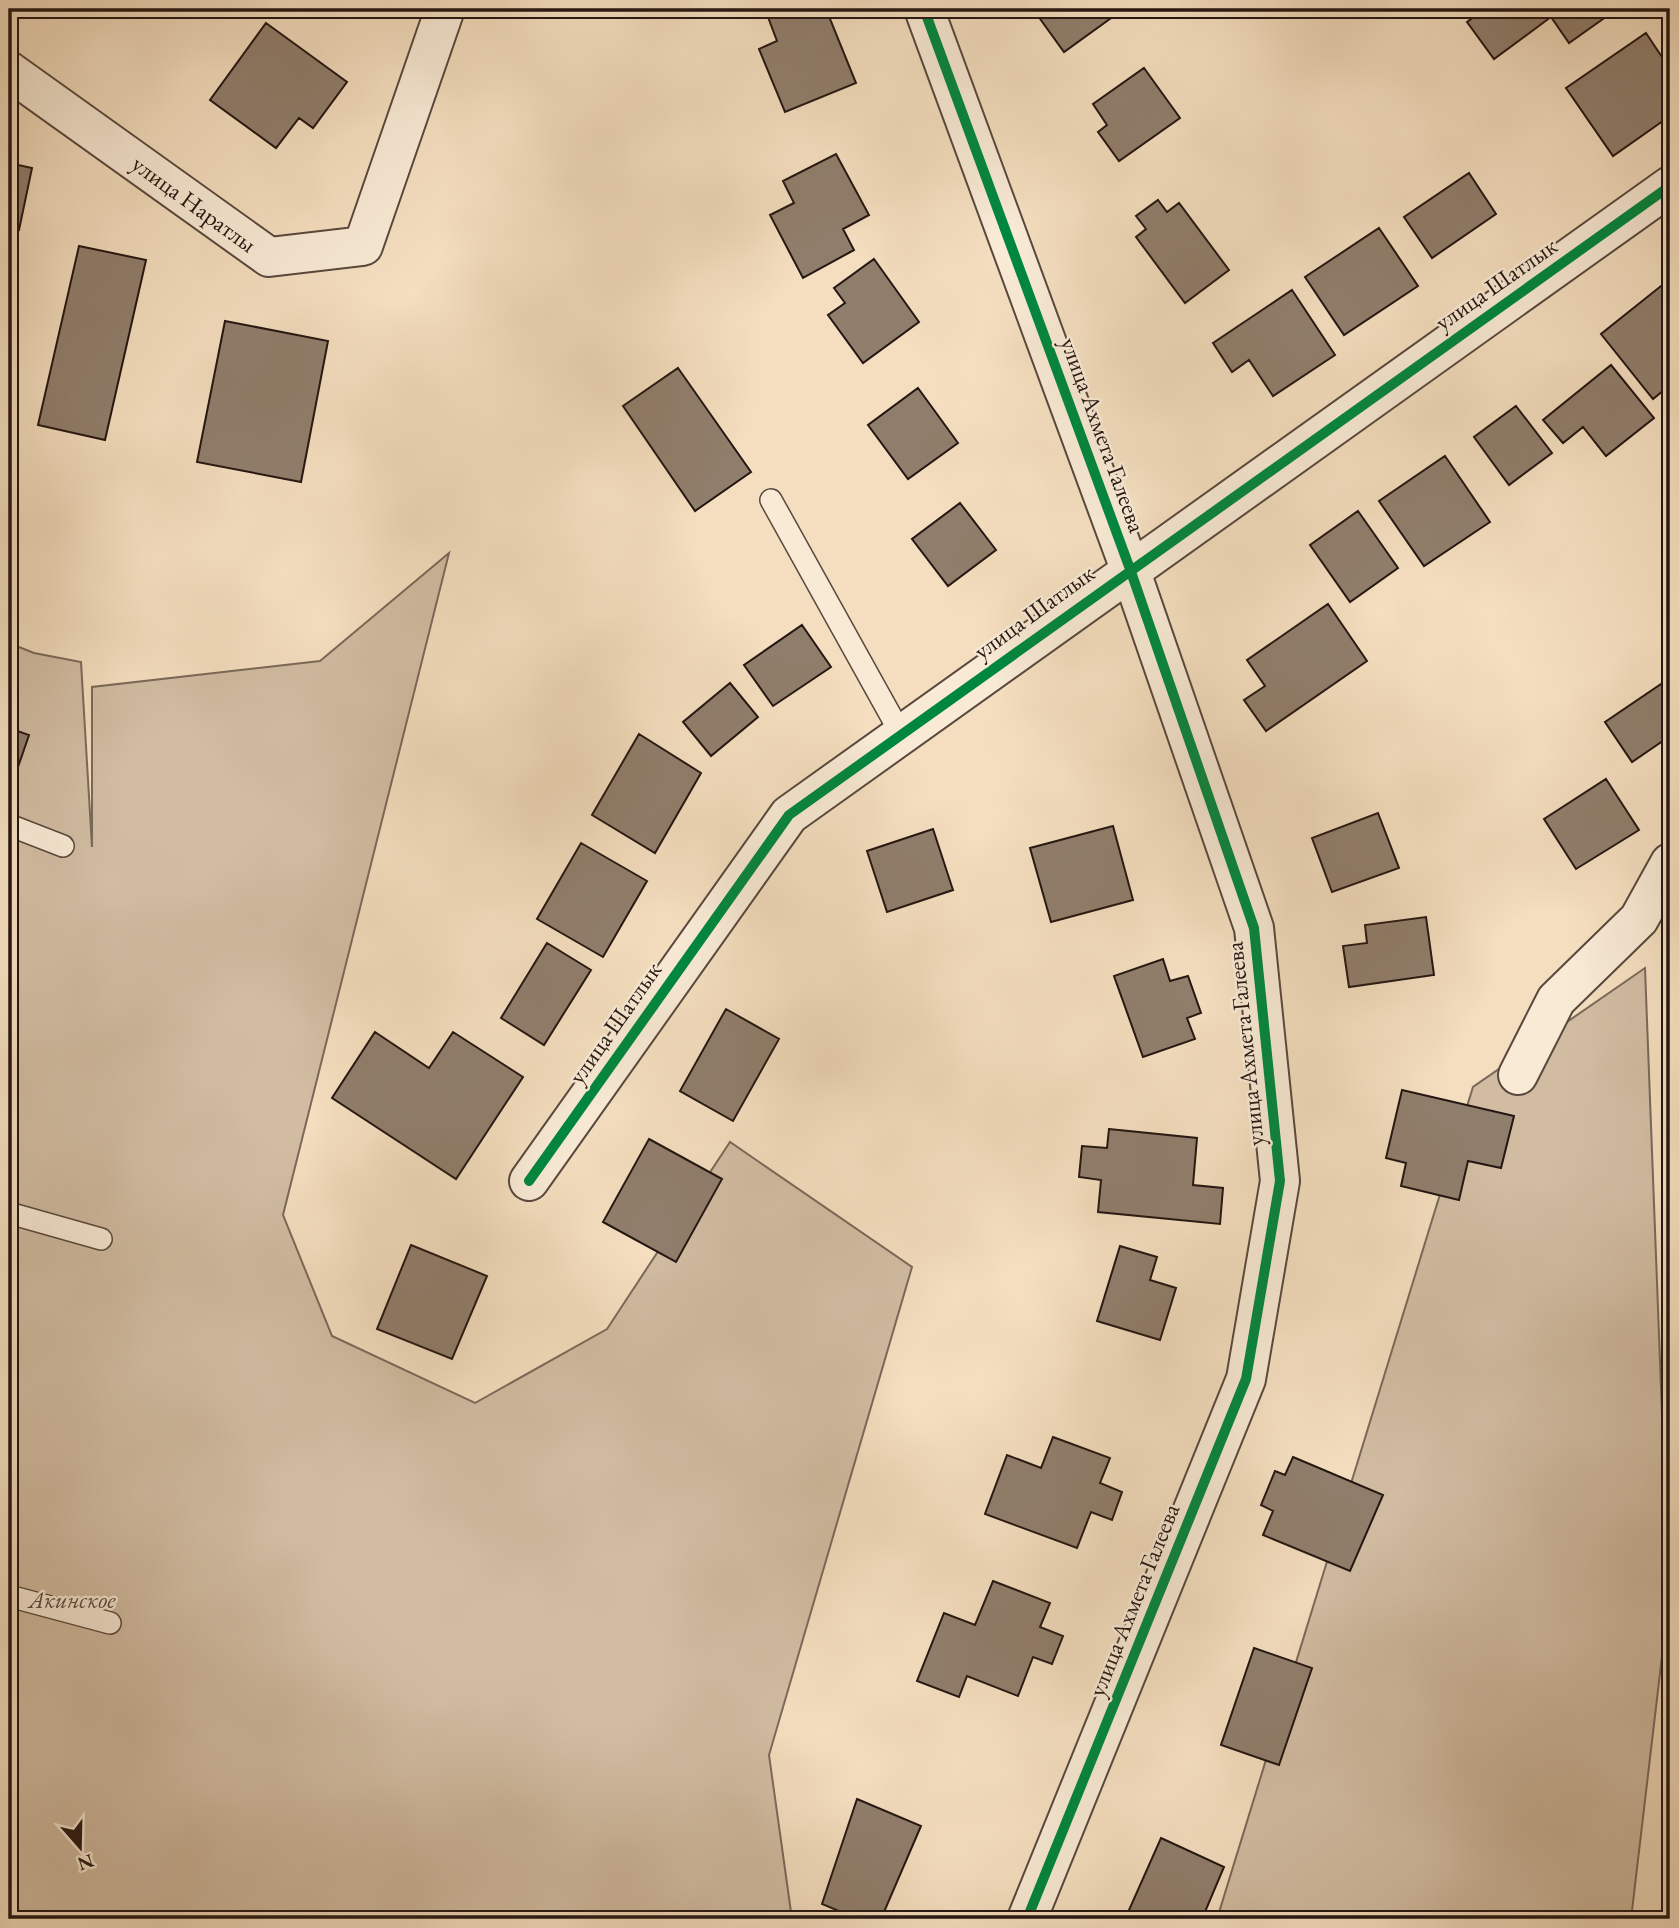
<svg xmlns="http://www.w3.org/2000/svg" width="1679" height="1928" font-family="'EB Garamond',serif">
  <rect width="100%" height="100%" fill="#f4debf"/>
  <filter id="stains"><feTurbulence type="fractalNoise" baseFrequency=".00286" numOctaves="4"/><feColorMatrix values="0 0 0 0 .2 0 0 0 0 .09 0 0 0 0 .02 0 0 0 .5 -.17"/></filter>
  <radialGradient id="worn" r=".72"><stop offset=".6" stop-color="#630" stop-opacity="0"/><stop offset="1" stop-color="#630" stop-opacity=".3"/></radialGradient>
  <path fill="#d1bca2" stroke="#7a695a" stroke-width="2" d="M449,553L283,1215L332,1336L475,1403L607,1329L730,1142L912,1267L769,1755L792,1919H9V643L34,653L81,662L92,847V687L320,661Z
    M1645,968L1669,1597L1631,1919H1217L1473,1087Z"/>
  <path fill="#907e6c" stroke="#241612" stroke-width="2" d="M787,9H826L856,83L785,112L759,49L777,41L768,17Z
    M1033,9H1115L1118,13L1064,52Z
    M1485,9H1617L1569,43L1551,17L1494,59L1467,22Z
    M266,23L347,82L313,128L299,118L276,148L210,100Z
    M1646,33L1670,69V116L1613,156L1566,88Z
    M1144,68L1180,118L1119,161L1098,132L1107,125L1093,104Z
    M836,154L869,215L843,229L854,250L803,278L770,215L794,203L783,181Z
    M9,163L32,168L19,230L9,227Z
    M1469,173L1496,214L1432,258L1404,217Z
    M1158,200L1167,212L1179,203L1229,270L1185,303L1136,237L1146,229L1136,216Z
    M1379,228L1418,286L1344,335L1305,277Z
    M79,246L146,260L105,440L38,425Z
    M874,259L919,322L863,363L828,315L845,303L834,288Z
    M1666,282L1670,286V385L1653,399L1601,334Z
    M1292,290L1335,355L1273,396L1249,360L1232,372L1213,343Z
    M225,321L328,341L301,482L197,462Z
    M1611,365L1654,418L1606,456L1583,427L1563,443L1543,420Z
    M678,368L751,472L695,511L623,406Z
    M918,388L958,443L908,479L868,425Z
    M1516,406L1552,453L1509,485L1474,437Z
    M1445,456L1490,522L1424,566L1379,501Z
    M960,503L996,550L948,586L912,539Z
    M1358,511L1398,568L1350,602L1310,545Z
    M1328,604L1367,661L1266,731L1244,700L1265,686L1247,660Z
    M802,625L831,667L773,706L744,665Z
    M1670,678V736L1632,762L1605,722Z
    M730,683L758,717L711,756L683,722Z
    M9,728L29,735L9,793Z
    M639,734L701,773L655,853L592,815Z
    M1606,779L1639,830L1576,869L1544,819Z
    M1378,813L1399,868L1332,892L1312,838Z
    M1113,826L1133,900L1051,922L1030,848Z
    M933,829L953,890L887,912L867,851Z
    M581,843L647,881L603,957L537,919Z
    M9,846L18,849L9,880Z
    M1426,917L1434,975L1349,987L1343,946L1367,943L1365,925Z
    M547,943L591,970L544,1045L501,1018Z
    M1163,959L1170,981L1188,976L1201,1013L1187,1018L1195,1039L1143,1057L1114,976Z
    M726,1009L779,1039L733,1121L680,1091Z
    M375,1032L429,1068L453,1032L523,1077L456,1179L332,1098Z
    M1402,1090L1514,1116L1501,1168L1468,1161L1459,1200L1401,1186L1406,1163L1386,1158Z
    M1109,1129L1197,1138L1193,1185L1223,1188L1220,1224L1098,1212L1101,1180L1079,1177L1082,1146L1107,1148Z
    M649,1139L722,1179L676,1262L603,1222Z
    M411,1245L487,1276L452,1359L377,1329Z
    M1120,1246L1157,1257L1150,1280L1176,1288L1160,1340L1097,1321Z
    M1053,1437L1110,1458L1100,1483L1122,1492L1112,1520L1091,1512L1077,1548L985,1514L1007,1455L1041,1468Z
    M1293,1457L1383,1495L1350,1571L1263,1535L1273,1511L1261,1505L1275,1471L1285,1475Z
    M993,1581L1050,1603L1040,1627L1063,1636L1052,1664L1033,1657L1018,1696L967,1676L959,1697L917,1681L944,1613L975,1625Z
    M1254,1648L1312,1668L1279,1765L1221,1745Z
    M857,1799L921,1826L881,1919H858L822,1904Z
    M1161,1838L1224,1867L1202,1919H1125Z"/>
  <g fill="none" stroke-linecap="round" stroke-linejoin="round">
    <g stroke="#58483d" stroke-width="24">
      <path id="lane" d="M771,500L901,734
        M9,825L63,846
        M9,1213L101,1239
        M9,1596L110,1623"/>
    </g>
    <g stroke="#58483d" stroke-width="42">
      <path id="street" d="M924,9L1130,569L1254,928L1280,1181L1246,1379L1027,1919
        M9,71L269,257L363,246L445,9
        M1518,1075L1556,1000L1639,919L1670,863
        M529,1181L789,815L1670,186"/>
    </g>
    <use href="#lane" stroke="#f8ead5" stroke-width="21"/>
    <use href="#street" stroke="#f8ead5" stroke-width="38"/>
    <g stroke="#f8ead5" stroke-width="15">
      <path id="cycleway" d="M924,9L1130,569L1254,928L1280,1181L1246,1379L1027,1919
        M529,1181L789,815L1670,186"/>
    </g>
    <use href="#cycleway" stroke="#00873e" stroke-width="10"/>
  </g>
  <g text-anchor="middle" stroke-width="5" stroke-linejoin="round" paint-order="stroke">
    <g font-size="24" fill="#241612" stroke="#f8ead5">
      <text transform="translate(194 204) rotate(36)" y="8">улица Наратлы</text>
      <text transform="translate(1496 284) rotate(-35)" y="8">улица Шатлык</text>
      <text transform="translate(1103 435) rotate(70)" y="8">улица Ахмета Галеева</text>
      <text transform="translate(1034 612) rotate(-36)" y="8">улица Шатлык</text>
      <text transform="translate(615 1023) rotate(-55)" y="8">улица Шатлык</text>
      <text transform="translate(1245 1044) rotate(-96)" y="8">улица Ахмета Галеева</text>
      <text transform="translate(1134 1600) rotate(-68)" y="8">улица Ахмета Галеева</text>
    </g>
    <g font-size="24" font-style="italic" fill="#58483d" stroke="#f8ead5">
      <text x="72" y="1608">Акинское</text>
    </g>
  </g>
  <rect width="1679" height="1928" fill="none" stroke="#f4debf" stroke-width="35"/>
  <rect x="10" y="10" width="1658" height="1907" fill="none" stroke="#241612" stroke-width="3.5"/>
  <rect x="18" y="18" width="1644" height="1893" fill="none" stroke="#241612" stroke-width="2"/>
  <g transform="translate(80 1847) rotate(160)" stroke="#f8ead5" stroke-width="5" paint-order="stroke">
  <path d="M0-5L12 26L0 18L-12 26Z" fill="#241612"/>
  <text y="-10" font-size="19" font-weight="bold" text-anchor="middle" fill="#241612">N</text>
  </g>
  <rect width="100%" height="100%" filter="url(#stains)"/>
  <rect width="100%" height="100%" fill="url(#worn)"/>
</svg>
